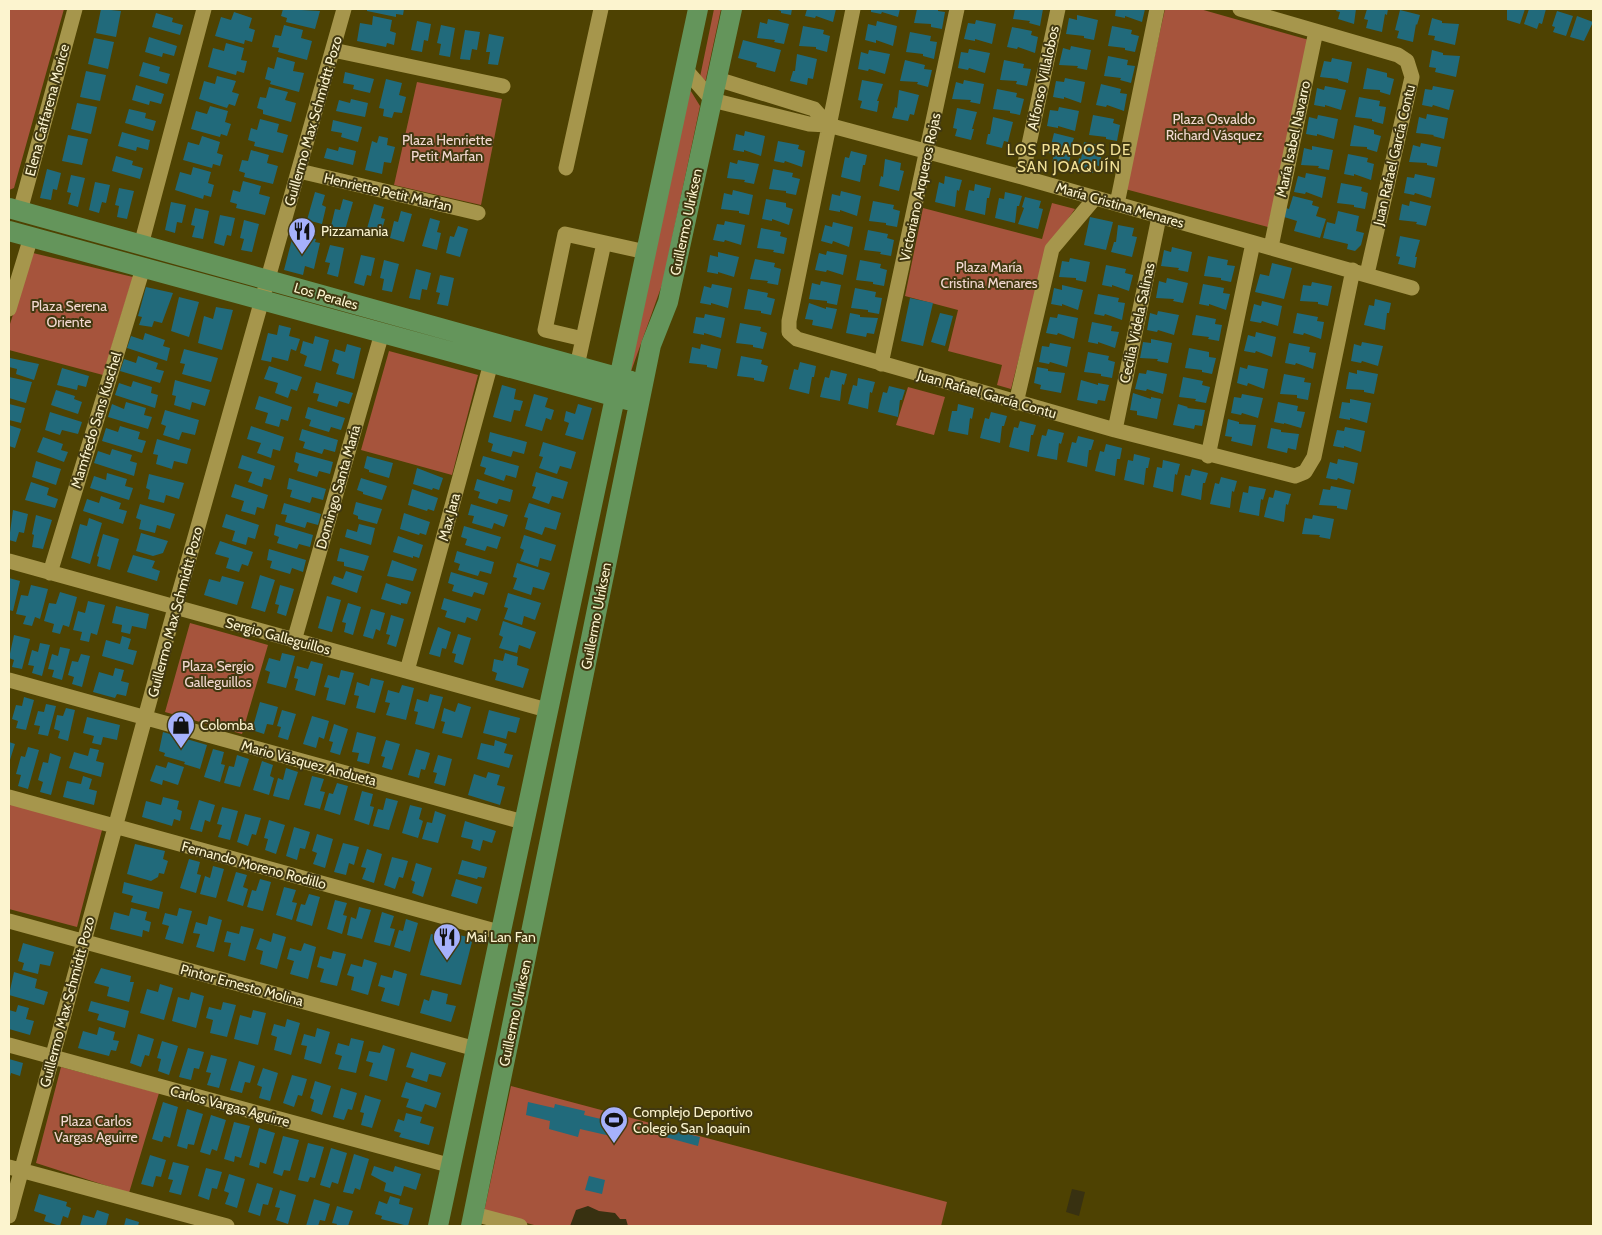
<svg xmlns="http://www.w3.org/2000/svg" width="1602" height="1235" font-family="Cabin,sans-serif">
  <rect width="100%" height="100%" fill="#4e4202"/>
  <path fill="#a6543c" d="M9,9H64L14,188L9,190Z
    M714,9H721L705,83L700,77Z
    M1165,9H1200L1309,40L1268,227L1125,189Z
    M417,82L502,99L481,205L394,185Z
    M689,88L700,106L663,282L629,377Z
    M1052,203L1075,209L1047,248L1011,389L997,385L1002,365L948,351L958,310L905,296L923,208L1042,239Z
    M33,253L133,277L103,375L9,350V327Z
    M389,351L478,375L452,475L361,450Z
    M908,387L945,397L934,435L896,425Z
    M190,623L268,645L242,734L165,712Z
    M11,802L102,830L77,927L9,909V810Z
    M61,1067L159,1093L129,1193L36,1163Z
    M511,1086L947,1202L941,1226H538L484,1212Z"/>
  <path fill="#383111" d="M1072,1189L1085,1192L1079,1216L1066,1212Z
    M588,1206L599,1211L615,1213L620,1219H626L628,1226H570L576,1210Z"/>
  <path fill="#216a7b" d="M101,9L121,11L116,37L96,33Z
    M283,9L320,11L315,29L286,22L287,18L281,16Z
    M367,9H404L403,15L396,14V17L367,11Z
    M775,9H792L791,15L781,13V11Z
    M807,9H836L833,22L816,16L815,18L805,16Z
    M871,9H900L898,17L882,12L881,14L871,12Z
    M917,9H938V11L945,12L942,29L931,27V24L914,23Z
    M1015,9H1043L1040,26L1029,23L1030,21L1013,19Z
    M1116,9H1145L1142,22L1125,16V18L1115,16Z
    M1337,9H1356L1354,24L1338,19L1340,12L1336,11Z
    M1367,9H1388L1387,15L1385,14L1382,32L1366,28L1368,20L1364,19Z
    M1507,9H1525L1520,24L1507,20Z
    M1529,9H1546L1542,24L1539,23L1537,29L1524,24Z
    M1400,10L1420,15L1417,25L1416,24L1413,42L1397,38L1399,31L1395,30Z
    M1557,11L1573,16L1566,36L1553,32L1555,27L1552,26Z
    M234,12L252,18L249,28L255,30L252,42L245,40L244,44L215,36L221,17L231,20Z
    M156,13L173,18L172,22L183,25L180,35L152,27Z
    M1077,15L1098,20L1094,40L1084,38V36L1066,34L1069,18L1077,20Z
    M373,16L392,20L390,31L396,33L394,45L387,43L386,47L357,41L360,23L372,25Z
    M1577,16L1593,22L1584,41L1570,37Z
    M1432,18L1442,21V23L1459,24L1455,45L1434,40L1435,36L1428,35Z
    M768,19L789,24L784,44L774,42L775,40L757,38L760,22L767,24Z
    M976,20L996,24L992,44L975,39V41L964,39L968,23L975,24Z
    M417,21L431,24L428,41L424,40L422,52L411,50Z
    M877,21L897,26L893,46L876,40V43L865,40L868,24L876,26Z
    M284,25L303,30L301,38L312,41L307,60L278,52L279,48L272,47L275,35L281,36Z
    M441,25L455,28L450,57L439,55L441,44L437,43Z
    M803,26L824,30L823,34L830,36L827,52L816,49V47L799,46Z
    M1112,26L1132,30L1131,34L1139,36L1135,52L1125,50V48L1108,46Z
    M1012,27L1032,31L1031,35L1038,37L1035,53L1018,47L1017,49L1007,47Z
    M465,30L480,32L477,50L472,49L470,60L460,59Z
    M910,32L931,36L930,41L937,42L934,59L923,56V54L906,52Z
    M489,34L504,37L498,65L488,64L490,52H486Z
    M149,37L177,46L174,56L163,53L162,57L145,52Z
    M94,38L114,42L108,69L88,64Z
    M743,40L781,50L775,72L756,67L757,63L738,58Z
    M226,43L244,48L241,60L247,61L244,73L237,71L236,75L208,67L213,48L224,51Z
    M1071,46L1091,50L1087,70L1077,68L1078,66L1059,65L1063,48L1070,50Z
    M969,49L990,53L985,73L969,68L968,70L958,68L961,52L968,53Z
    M869,50L890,54L885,74L869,69L868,71L858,69L861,52L868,54Z
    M1432,50L1443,53V55L1460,56L1456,77L1435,72L1436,68L1429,67Z
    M797,54L817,59L813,79L808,78L807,85L790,81L793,71H795Z
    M1108,56L1128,60L1127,65L1135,66L1131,83L1120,80L1121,78L1104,76Z
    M277,57L295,62L293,71L304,73L299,92L270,84L271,81L265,79L268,67L274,69Z
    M1332,58L1352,62L1348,83L1338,80V79L1320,77L1324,61L1331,62Z
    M905,60L925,65L924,69L932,70L928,87L917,84L918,82L900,81Z
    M1004,60L1024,64L1023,68L1031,69L1027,86L1016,84L1017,81L1000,80Z
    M143,62L160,67L159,71L170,74L167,84L139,76Z
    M1367,68L1387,73V77L1394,79L1390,95L1380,92V90L1363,89Z
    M86,71L106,75L100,101L80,97Z
    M345,72L374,79L370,93L353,89L354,85L343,83Z
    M217,76L236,81L232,92L239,94L235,106L229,104L227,108L199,99L204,81L215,84Z
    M1065,78L1085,82L1081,103L1064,97V99L1053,97L1056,81L1064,82Z
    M386,79L402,83L399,95L406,97L402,113L394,112L392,118L383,116L384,109L379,108Z
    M862,80L883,84L877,101H879L877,112L860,108L862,101L858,100Z
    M964,80L984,84L980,104L970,102L971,100L952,99L956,82L963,84Z
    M1101,84L1121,89L1120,93L1127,94L1124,111L1107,105L1106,107L1096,105Z
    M136,85L164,94L161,104L150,101L149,105L132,100Z
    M1325,86L1346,90L1341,110L1325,105V107L1314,105L1317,88L1324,90Z
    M1433,86L1454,90L1449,110L1433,105L1432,107L1422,105L1425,89L1432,90Z
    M269,87L288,92L285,100L296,103L291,122L263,114V110L257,108L260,97L266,98Z
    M997,89L1017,93L1016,97L1024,99L1020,115L1010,113V111L993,109Z
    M899,90L919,95L914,115L910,114L908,121L892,118L895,107L897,108Z
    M1359,97L1380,101L1379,106L1386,107L1383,124L1372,121V119L1355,117Z
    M351,99L368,103L365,117L336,111L339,100L350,103Z
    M77,103L97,107L91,134L71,129Z
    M210,106L228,111L225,122L231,124L227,136L221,134L220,137L191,129L196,111L207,114Z
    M1059,107L1079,111L1075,131L1058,126V128L1047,126L1050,110L1058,111Z
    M957,108L977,112L972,129H974L971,140L955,136L957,129L953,128Z
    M129,109L146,113L145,118L156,121L153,131L125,123Z
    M1427,114L1448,118L1444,139L1433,136L1434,135L1416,133L1419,117L1426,119Z
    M1093,115L1114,119L1113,123L1120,125L1117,141L1106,139V137L1089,135Z
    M1318,115L1338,119L1334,139L1317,134V136L1306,134L1309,117L1317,119Z
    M993,117L1013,122L1008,142L1004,141L1002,148L986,144L988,134H990Z
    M260,119L279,124L277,132L288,135L283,153L254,146L255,142L248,140L251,128L257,130Z
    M333,120L362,127L358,142L341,137L342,133L331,131Z
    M1354,125L1374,130V134L1381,136L1377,152L1367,149V147L1350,146Z
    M745,131L765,136L761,156L744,150V152L733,150L736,134L744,136Z
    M122,132L150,140L148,150L137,147L136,151L118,146Z
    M1054,133L1074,138L1068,154L1071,155L1068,165L1052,162L1054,155L1049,153Z
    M68,135L88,139L82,165L62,161Z
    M202,136L220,142L217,153L223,155L220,166L213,164L212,168L183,160L188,142L199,145Z
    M379,136L388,138L387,145L395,147L391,163L384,162L382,174L365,170L372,141L377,143Z
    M778,141L799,145L798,149L805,151L802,167L785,161L784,163L774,161Z
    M1084,142L1104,146L1099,166L1095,165L1093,173L1077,169L1079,158L1081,159Z
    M1421,143L1441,147L1437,167L1427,165V163L1409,162L1413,145L1420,147Z
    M1312,146L1333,150L1329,170L1318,168L1319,166L1301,165L1304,148L1312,150Z
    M339,147L356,151L353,165L324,158L327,148L338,151Z
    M251,150L269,155L267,163L278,166L273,184L244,177L245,173L239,171L242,160L248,161Z
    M851,151L867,155L865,165H863L860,182L841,177L845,157L849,158Z
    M1348,154L1368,158L1367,162L1374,164L1371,180L1354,174V176L1344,174Z
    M116,156L133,161L132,165L143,168L140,179L112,171Z
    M885,159L901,163L900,170L904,171L899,191L879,186L881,176L883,177Z
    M738,160L759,164L754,184L744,182L745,180L727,178L730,162L737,164Z
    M193,167L211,172L208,183L214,185L211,197L204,195L203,199L175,190L180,172L191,175Z
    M47,169L61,173L57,190L53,189L51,200L40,198Z
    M773,169L793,173L792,177L800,179L796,195L786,193V191L769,189Z
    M1306,173L1326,177L1322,198L1306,192L1305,194L1294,192L1298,176L1305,178Z
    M1415,174L1435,178L1431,198L1415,193L1414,195L1404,193L1407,177L1414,178Z
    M71,175L85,178L78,207L68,204L71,193L67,192Z
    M945,176L962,180L959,191L957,190L955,207L935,202L939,182L944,184Z
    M243,181L261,186L259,194L270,197L265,215L236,208L237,204L230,202L233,190L240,192Z
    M95,182L110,185L106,203L102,202L99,213L89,210Z
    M1341,183L1362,187L1361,191L1368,193L1365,209L1354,207V205L1337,203Z
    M975,184L991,188L989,198H987L985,215L965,210L969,190L974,191Z
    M119,188L134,191L127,219L117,217L119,206L115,205Z
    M733,190L753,195L749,215L739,213V211L721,209L724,193L732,195Z
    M841,191L861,196L857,216L840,210V212L829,210L832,194L840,196Z
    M315,192L325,195L322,205L326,207L322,224L307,220Z
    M1005,192L1022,196L1019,206H1017L1015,223L995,218L999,198L1004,199Z
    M1293,196L1313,201L1312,205L1319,207L1316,216L1326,219L1320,238L1294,231L1297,221L1284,217L1286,208L1289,209Z
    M1025,197L1041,201L1039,208L1043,209L1038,229L1018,224L1024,208L1022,207Z
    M343,199L353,202L345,230L331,226L335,209L340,210Z
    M766,199L786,203V207L793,209L789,225L772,219V221L762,219Z
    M873,201L894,205L893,209L900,211L897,227L886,225V223L869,221Z
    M1410,201L1431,206L1426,226L1416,224L1417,222L1399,220L1402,204L1409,206Z
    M171,202L186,205L182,223L177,222L175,233L165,230Z
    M374,204L384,207L381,218L385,219L380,236L366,232Z
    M195,208L209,211L203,239L192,237L195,226L191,225Z
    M401,211L412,214L404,242L390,238L394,221L398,222Z
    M1338,211L1359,216L1356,231L1364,233L1361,245L1355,251L1347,249L1348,244L1323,238L1327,222L1335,224Z
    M220,215L235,218L231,236L227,235L224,246L214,243Z
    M1090,217L1113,222L1106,250L1084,245Z
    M430,218L440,221L437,232L441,233L437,250L422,246Z
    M244,220L259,224L252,252L241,250L244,239L240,238Z
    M725,221L745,225L741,245L725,240L724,242L713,240L717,224L724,225Z
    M833,222L853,227L849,247L833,241L832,244L821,241L825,225L832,227Z
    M1118,225L1134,228L1132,236L1137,237L1132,257L1111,252L1114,242H1116Z
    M458,226L468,229L460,257L446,253L450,236L454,237Z
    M761,228L781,232L780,236L787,238L784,254L773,252L774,250L757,248Z
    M868,230L888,234L887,238L894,240L891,256L880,254L881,252L864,250Z
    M304,236L316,239L315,242L320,243L314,269L305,266L303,275L284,270L292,239L303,242Z
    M1400,236L1420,240L1415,257H1417L1415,268L1398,264L1400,257L1396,256Z
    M330,245L344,248L338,277L327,274L330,263L325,262Z
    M1172,247L1192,252L1188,272L1178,270L1179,268L1161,266L1164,250L1171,252Z
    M827,251L847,255L843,275L827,270L826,272L815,270L819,253L826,255Z
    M718,252L739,257L734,277L718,272V274L707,272L710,255L718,257Z
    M361,255L375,258L371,276L367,275L364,286L354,283Z
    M1208,256L1228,260L1227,265L1235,266L1231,282L1221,280V278L1204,276Z
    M1070,258L1090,262L1086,282L1076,280V278L1059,277L1062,261L1069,262Z
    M755,259L775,263L774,267L781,269L778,285L767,283L768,281L750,279Z
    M384,260L399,264L392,292L382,290L384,279L380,278Z
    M860,260L881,264L880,268L887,270L884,286L873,284V282L856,280Z
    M1272,263L1292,268L1284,299L1255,292L1260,274L1269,276Z
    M1106,265L1126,269L1125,273L1133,275L1129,291L1112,285V287L1102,285Z
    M416,269L431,273L427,290L422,289L420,300L409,298Z
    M440,275L454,278L448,306L437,304L440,293L436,292Z
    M1167,278L1188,283L1183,303L1173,301L1174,299L1156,298L1159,281L1166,283Z
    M821,281L841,285L837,305L827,303V301L809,299L812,283L820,285Z
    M1312,282L1332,286L1328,306L1318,304V302L1300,301L1303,285L1311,286Z
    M712,284L732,288L728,308L711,303V305L700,303L704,286L711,288Z
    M1203,284L1224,288L1223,293L1230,294L1226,310L1209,304V306L1199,304Z
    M1062,285L1083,290L1078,310L1062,304V306L1051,304L1054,288L1062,290Z
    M146,287L173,293L162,323L154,321L152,327L139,325L142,317L138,316Z
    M855,288L876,292L875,297L882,298L879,314L868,312V310L851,308Z
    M748,289L768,293L767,297L775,299L771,315L761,313V311L744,309Z
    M1098,294L1119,298L1118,302L1125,303L1122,320L1105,314L1104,316L1094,314Z
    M179,297L199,302L189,337L171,331Z
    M910,298L933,303L923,346L901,341Z
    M1375,299L1391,303L1389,313H1387L1385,330L1364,325L1369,305L1374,306Z
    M1262,301L1282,306L1278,326L1262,321L1261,323L1250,321L1254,304L1261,306Z
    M809,303L826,309V307L837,309L832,329L812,325L813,320L805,319Z
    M216,307L233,310L222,350L198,343L204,316L213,319Z
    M1158,311L1179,315L1174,335L1158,330L1157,332L1147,330L1150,313L1157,315Z
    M850,313L860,315V317L878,318L874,334L867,333L866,337L846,333Z
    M940,313L953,316L945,346L931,342Z
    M1297,313L1318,317L1317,321L1324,322L1321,339L1304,333L1303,335L1293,333Z
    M705,314L725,318L721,338L704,333V335L693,333L696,317L704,318Z
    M1058,314L1078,318L1074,339L1058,333L1057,335L1046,333L1050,317L1057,318Z
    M1196,315L1216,319L1215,324L1222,325L1219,341L1208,339L1209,337L1192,335Z
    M1092,322L1112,326L1111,331L1119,332L1115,348L1098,342V344L1088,342Z
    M740,323L761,327L760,331L767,333L763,349L753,347V345L736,343Z
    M279,325L291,328L289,336L300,339L296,351L291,349L288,361L272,357L271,362L261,360L268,333L277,335Z
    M1256,332L1276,337L1272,357L1256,351L1255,353L1244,351L1248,335L1255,337Z
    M145,333L165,340L163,346L170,348L167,361L127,348L131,336L143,340Z
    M315,336L329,340L321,371L304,366L307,356L300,353L303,341L313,344Z
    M1151,339L1172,343L1168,363L1157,361L1158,359L1140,358L1143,342L1151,343Z
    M1362,342L1383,346L1378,366L1362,361L1361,363L1351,361L1354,344L1361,346Z
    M1050,343L1071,347L1067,367L1050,362L1049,364L1039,362L1042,346L1049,347Z
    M1289,343L1310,347L1309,352L1316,353L1313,369L1296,363L1295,365L1285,363Z
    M347,344L361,348L354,379L336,374L339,364L332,361L335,349L345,352Z
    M701,344L721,349L717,369L707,367V365L689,363L692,347L700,349Z
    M1189,348L1209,352V357L1216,358L1212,374L1202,372V370L1185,368Z
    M184,349L218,358L211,382L182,374L185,364L180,363Z
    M1088,352L1109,356L1108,360L1115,362L1112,378L1101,376V374L1084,372Z
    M138,356L158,363L156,369L164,371L160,383L120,371L124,359L136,363Z
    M741,356L762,360L761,364L768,366L764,382L754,380V378L737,376Z
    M10,358L39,364L34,380L16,374L17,369L9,367Z
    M800,362L816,366L814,377H812L809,394L789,389L794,369L798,370Z
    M1248,365L1268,369L1264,389L1248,383L1247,386L1237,383L1240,367L1247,369Z
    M269,366L302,377L297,391L291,389L288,398L275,393L278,383L264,379Z
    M1037,367L1048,369V371L1065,373L1061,393L1040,389L1041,385L1034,383Z
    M62,368L89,376L86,387L78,385L77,390L57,385Z
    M831,370L847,374L844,385L842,384L840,401L820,397L825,377L829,378Z
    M1147,370L1167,374L1163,394L1147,389L1146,391L1135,389L1139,373L1146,374Z
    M1357,370L1378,374L1374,394L1364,392V390L1346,389L1349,372L1357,374Z
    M1284,374L1305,378L1304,382L1311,383L1308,400L1297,398V395L1280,394Z
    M9,377L32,382L26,403L9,398Z
    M1183,377L1203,381L1202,385L1210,387L1206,403L1195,401L1196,399L1179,397Z
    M858,378L875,382L872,393L870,392L868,409L848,404L853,385L857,386Z
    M175,380L210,390L205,406L192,402L190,410L174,405L176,396L172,395Z
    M1081,380L1098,385V383L1109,385L1105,401L1098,400L1097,404L1077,400Z
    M133,381L152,387L151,393L158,395L155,408L115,395L119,383L131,387Z
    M316,382L353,393L349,404L339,401L337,407L317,401L319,394L313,393Z
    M502,385L516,389L514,399L523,401L520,411L514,410L511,422L493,417Z
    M889,386L905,390L902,400H900L898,417L878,412L883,392L887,393Z
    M56,390L75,396L74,399L82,402L78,414L51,405Z
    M1133,393L1151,399V397L1161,399L1157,419L1137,415V411L1130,410Z
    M534,394L548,398L545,407L554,410L551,420L546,418L542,431L525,426Z
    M1242,394L1263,398L1258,418L1242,413L1241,415L1231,413L1234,397L1241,398Z
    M259,396L292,407L288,421L281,419L279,427L265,423L268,413L255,409Z
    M1350,399L1371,403L1367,423L1350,418V420L1339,418L1342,402L1350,403Z
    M126,402L146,408L144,415L152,417L148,429L108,417L112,404L124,409Z
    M1278,402L1298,406L1297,411L1305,412L1301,428L1284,423V424L1274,422Z
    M9,404L25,408L21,423L9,420Z
    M578,404L592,408L583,440L565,435L569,423L564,421L566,411L575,414Z
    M958,404L974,408L972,419L970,418L968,435L948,431L952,411H957Z
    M1178,404L1188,407L1187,408L1205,410L1202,426L1195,425L1194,429L1173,425Z
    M308,407L345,418L341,430L331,427L329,432L309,426L311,420L305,418Z
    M165,410L199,420L195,435L182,432L179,440L163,435L166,426L161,424Z
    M50,412L82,422L78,434L62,430L60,435L45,430Z
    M991,412L1007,416L1004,426H1002L1000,443L980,438L985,418L989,419Z
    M1228,419L1239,422V424L1256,425L1252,446L1231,441L1232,437L1225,436Z
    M1020,421L1036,425L1033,435H1031L1029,452L1009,447L1014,427L1018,428Z
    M9,425L21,429L15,448L9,446Z
    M120,426L140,432L138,439L146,441L142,453L102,441L106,428L118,432Z
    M251,426L284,437L280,451L273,449L271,458L257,453L261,443L247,439Z
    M1345,427L1365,431L1361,452L1344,446V448L1333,446L1337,430L1344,431Z
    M1271,428L1281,430V432L1299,434L1296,450L1288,448L1287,453L1267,448Z
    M302,429L338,440L335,452L324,449L322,454L303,448L305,442L299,440Z
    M1048,429L1064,433L1061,444L1059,443L1057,460L1037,456L1042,435L1046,436Z
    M490,432L527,442L524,454L513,451L511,457L491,451L493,444L488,442Z
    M1078,436L1094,440L1091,450H1089L1087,467L1067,462L1072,442L1076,443Z
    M43,437L63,444L61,450L68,452L64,462L37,452Z
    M157,439L191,449L187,464L174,461L172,469L156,464L158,455L153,454Z
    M543,442L576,452L571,469L560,466L557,474L539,468L543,457L539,456Z
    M1106,444L1122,448L1120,459H1117L1115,476L1095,471L1100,451L1104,452Z
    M112,449L132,455L130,461L137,463L134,476L94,463L98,451L110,455Z
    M296,452L333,462L330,474L319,471L317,477L297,471L299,464L294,462Z
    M1134,454L1150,458L1148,468H1146L1144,485L1124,480L1128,460L1133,461Z
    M242,455L275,466L271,480L264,478L262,487L248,482L252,472L238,468Z
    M367,456L393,463L389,478L369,472V470L364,468Z
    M483,456L519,466L516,478L506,475L504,481L484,474L486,468L480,466Z
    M1338,459L1358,463L1354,484L1338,478L1337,480L1326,478L1330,462L1337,464Z
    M1163,460L1180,464L1177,475L1175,474L1173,492L1153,487L1157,467L1162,468Z
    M36,461L61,469L56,485L32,477Z
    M417,468L443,478L439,490L433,488L432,490L413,484Z
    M1192,469L1208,473L1205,483H1203L1201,500L1181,495L1185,475L1190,476Z
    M536,472L568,482L563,499L552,496L549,504L532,498L536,487L532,486Z
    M107,473L127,479L125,486L133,488L129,500L90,488L94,476L106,480Z
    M149,474L184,483L179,499L166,495L164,503L148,499L150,490L146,488Z
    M1221,477L1237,481L1234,492L1232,491L1230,508L1210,504L1215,483L1219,484Z
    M289,478L326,489L323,500L312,497L310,503L290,497L292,490L287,489Z
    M361,478L387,486L382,500L363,494V492L357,490Z
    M477,479L513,490L510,502L499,499L497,504L478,498L480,492L474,490Z
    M31,482L49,488L47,495L58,499L55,508L25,500Z
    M235,484L268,495L264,509L257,507L255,515L241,511L244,501L231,497Z
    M1249,486L1266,489L1263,500L1261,499L1259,516L1239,512L1243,492L1248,493Z
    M1331,486L1351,490L1347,510L1337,508V506L1319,505L1323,489L1330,490Z
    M412,489L438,498L434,511L428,509L427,511L408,505Z
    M1275,490L1291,494L1288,505L1286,504L1284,522L1264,517L1269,497L1273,498Z
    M101,496L121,503L119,509L127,511L123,524L83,511L87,499L99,503Z
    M356,502L382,509L377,524L358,519V516L353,514Z
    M284,503L321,514L318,525L307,522L305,528L285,522L287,515L281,514Z
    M529,503L561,513L556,530L545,527L542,535L525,529L528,518L524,517Z
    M140,504L175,514L170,529L157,525L155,533L139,529L141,520L136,518Z
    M471,504L508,515L504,527L494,523L492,529L472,523L474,516L468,515Z
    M13,510L28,514L24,533L19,532L16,542L9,540Z
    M404,513L430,522L426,535L420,533L419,535L400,529Z
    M226,514L259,525L255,539L248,537L246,545L232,541L235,531L222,527Z
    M36,515L52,520L43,549L32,547L34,535L32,534Z
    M1313,515L1334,519L1330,539L1319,537L1320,535L1302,534L1305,518L1312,519Z
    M89,518L102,523L90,564L71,558L80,524L87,526Z
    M276,524L313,535L310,547L299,544L297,549L277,543L279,537L274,535Z
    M359,524L375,528L371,545L345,537L347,529L357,532Z
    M464,526L501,537L497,549L487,546L485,551L465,545L467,539L461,537Z
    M141,533L168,541L163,553L153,556L136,551Z
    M103,534L119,539L110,570L97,566L99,557L97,556Z
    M524,535L556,545L551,561L540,558L538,567L520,561L524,550L520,548Z
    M398,536L423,545L419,558L413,556V558L393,552Z
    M220,541L253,552L248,566L242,564L239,572L226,568L229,558L215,554Z
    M340,548L369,556L364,571L344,566V562L337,561Z
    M269,549L306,560L303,572L292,568L290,574L270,568L272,561L267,560Z
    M457,551L494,562L491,574L480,571L478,576L458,570L460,564L454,562Z
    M133,555L155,561L152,568L160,571L157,581L127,572Z
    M392,560L417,569L413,581L387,576Z
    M517,563L550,573L544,590L533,587L531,595L513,589L517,578L513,577Z
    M346,571L362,576L357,593L331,584L334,576L343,579Z
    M451,572L488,583L484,595L474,592L472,597L452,591L454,585L448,583Z
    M260,575L275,580L265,612L251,608Z
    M222,576L244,582L237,605L204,595L209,579L220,582Z
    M9,578L20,581L13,611L9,610Z
    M386,583L411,592L407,604L401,603V605L381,599Z
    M31,585L48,589L40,619L35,617L32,626L23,624L26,616L16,614L21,595L28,596Z
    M280,585L294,589L286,616L277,613L279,605L275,604Z
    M60,592L77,597L69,627L63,625L60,634L52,632L54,624L44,621L49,603L56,604Z
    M508,593L541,603L535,620L524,616L522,625L504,619L508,608L504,607Z
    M327,596L341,600L332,632L318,628Z
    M444,598L481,609L477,621L467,617L465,623L445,617L447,611L441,609Z
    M88,601L105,605L97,635L91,633L89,642L80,640L82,632L73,630L78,611L85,613Z
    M348,603L361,607L353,635L344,632L346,623L342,622Z
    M116,606L149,614L146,629L132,626L130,634L121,632L122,625L112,623Z
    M371,609L385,613L380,631L376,629L373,639L363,636Z
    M391,615L404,619L396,647L387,644L390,635L386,634Z
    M503,621L536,632L530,649L519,645L517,653L499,648L503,637L499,635Z
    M438,627L451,632L446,649L442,648L440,657L429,654Z
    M458,634L471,638L463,665L454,662L456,654L452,653Z
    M14,635L30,639L22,669L12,667L14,660L9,658Z
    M122,636L131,639L128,649L137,651L133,665L102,656L106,640L120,644Z
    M40,643L50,645L42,676L32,673L34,666L28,665L32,650L38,652Z
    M60,647L70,649L62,680L52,677L54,670L48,669L52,654L58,656Z
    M282,653L295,656L286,688L267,683L270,672L265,670L269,658L280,661Z
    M505,653L518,657L517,665L529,669L523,688L495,680L497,673L492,671L494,659L503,661Z
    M81,654L90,656L82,687L72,684L74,677L68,675L72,661L78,662Z
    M311,661L323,664L315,696L295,690L298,679L294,678L297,666L308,669Z
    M115,668L124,670L121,681L129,683L126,696L117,694L115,698L93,692L99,672L113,676Z
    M341,670L354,673L345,705L326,700L329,688L324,687L328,675L339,678Z
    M371,678L384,681L375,713L356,708L359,696L354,695L357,682L369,686Z
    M402,685L414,688L406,720L386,715L390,703L385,702L388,690L399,693Z
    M430,694L443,697L434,729L415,724L418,712L414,711L417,699L428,702Z
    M24,697L34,700L26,730L16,728L18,721L12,719L16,705L22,706Z
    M260,702L278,707L273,725L267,724L264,734L252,730Z
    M458,703L471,707L462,738L442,733L445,722L441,721L444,708L455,712Z
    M46,704L56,706L48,736L38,734L40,726L34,725L38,711L44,712Z
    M66,708L75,710L68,741L58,738L60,731L54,729L57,715L63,716Z
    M282,710L296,714L288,740L278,737L281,727L277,726Z
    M489,710L520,718L516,733L508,731L506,739L483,733Z
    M312,716L329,721L324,739L319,737L316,748L303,744Z
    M87,717L120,725L117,740L103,737L101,745L92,743L94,736L83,733Z
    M334,724L348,729L340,755L330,752L333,742L329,741Z
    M163,732L207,745L200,769L184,764L185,762L164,756L165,753L159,751Z
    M357,732L376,737L369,764L357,761L359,753L352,752Z
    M386,740L400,744L392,770L382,767L385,757L381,756Z
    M495,740L507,744L504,753L513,755L509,768L477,759L481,743L494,746Z
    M9,742L15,744L9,763Z
    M28,747L39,750L28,789L18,786L21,775L16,774L21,756L25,757Z
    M90,748L99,750L96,761L104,763L101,777L69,768L74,752L88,756Z
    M213,749L224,752L221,764L225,765L220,782L204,777Z
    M416,749L430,753L425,770L421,769L419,778L408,775Z
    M50,753L61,757L51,795L40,792L43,782L38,780L43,762L48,763Z
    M237,755L249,759L240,787L224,783L229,766L234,767Z
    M438,755L452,759L445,786L434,783L437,773L433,772Z
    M262,761L273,765L270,776L274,778L269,795L253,790Z
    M168,762L184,767L178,785L163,780L162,785L150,781L156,765L166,768Z
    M286,768L298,772L289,800L273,796L278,778L283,780Z
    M488,772L500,775L497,785L505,787L500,805L468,795L474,774L486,778Z
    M83,776L92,779L89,789L97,791L94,805L63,797L67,781L81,784Z
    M312,776L324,779L320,791L325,792L320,809L304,805Z
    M337,783L348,786L340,815L324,810L329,793L333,794Z
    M362,791L373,794L370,806L374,807L369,825L354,820Z
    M163,797L179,801L177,809L182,811L180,821L174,819L172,826L142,817L146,801L161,805Z
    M386,798L398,801L389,830L373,826L378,809L383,810Z
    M199,800L215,805L210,822L205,820L202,832L190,829Z
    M410,805L422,808L419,819L423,821L418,838L402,833Z
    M222,807L238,811L230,840L218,837L222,825L217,824Z
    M435,811L446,815L438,843L422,839L427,822L432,823Z
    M245,814L261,818L256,835L252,834L248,846L237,842Z
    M269,820L285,825L276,854L265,850L268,839L264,838Z
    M465,821L496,831L492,843L483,840L480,851L471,848L473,840L461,837Z
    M294,827L310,832L305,849L300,848L297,860L286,856Z
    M317,834L333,839L325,868L313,864L317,853L312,851Z
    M343,843L359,847L354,865L349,863L346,875L334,872Z
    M135,844L165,851L163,859L168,861L164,874L159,873L158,877L151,881L127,874Z
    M367,849L382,854L374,883L362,879L366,868L361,867Z
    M392,857L408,861L403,878L399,877L395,889L384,885Z
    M189,859L200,862L197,874L201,875L196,893L180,888Z
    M462,860L487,867L484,878L478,877L477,879L458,874Z
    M416,863L432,868L423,897L412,893L415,882L411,880Z
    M213,866L224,869L216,898L200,894L205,876L210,878Z
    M236,872L247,875L243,887L248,889L243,906L227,901Z
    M260,879L271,882L263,911L247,907L252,890L256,891Z
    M456,879L482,887L477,904L451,896Z
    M124,882L163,892L159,909L131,902L133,896L122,893Z
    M284,887L296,890L292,902L297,903L292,920L276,915Z
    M309,894L320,897L312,926L296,921L301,904L305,905Z
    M335,900L347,903L343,915L347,916L342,934L327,929Z
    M359,907L371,910L362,939L347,935L351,917L356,919Z
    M131,908L147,912L145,920L151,922L149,932L143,930L142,937L110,929L114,912L129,916Z
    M179,908L192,911L183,944L165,939L169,926L162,924L165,913L177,916Z
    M382,912L394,916L390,928L395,929L390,946L374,942Z
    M209,916L222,920L214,952L196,947L200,934L193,933L196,922L207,925Z
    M406,919L418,923L410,952L394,947L399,930L403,931Z
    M241,926L254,929L245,961L228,956L231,943L224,942L227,931L239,934Z
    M273,933L286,937L277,969L260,964L263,951L256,949L260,938L271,942Z
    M431,934L452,939L454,934L473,938L461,985L420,975Z
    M23,943L54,952L50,966L40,964L38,974L22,970L24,963L18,961Z
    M304,943L316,947L308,979L290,974L294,961L287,959L290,948L301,951Z
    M333,951L346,954L337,986L320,982L324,969L317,967L320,956L331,959Z
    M364,959L377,963L368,995L351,990L354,977L347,975L351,964L362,967Z
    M101,968L131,976L130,982H134L129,1002L107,996L109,987L94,983Z
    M394,970L407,974L399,1006L381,1001L385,988L378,986L381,975L392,978Z
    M14,972L37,979L35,988L48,992L44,1005L9,995Z
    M160,984L173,988L164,1020L140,1013L147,989L158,992Z
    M432,990L448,994L446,1004L456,1006L451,1022L420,1013L424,999L429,1001Z
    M191,992L204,996L196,1028L172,1021L178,997L189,1000Z
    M91,1001L129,1011L125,1028L97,1020L99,1014L88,1011Z
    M223,1002L236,1005L227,1037L210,1033L213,1020L206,1018L209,1007L221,1010Z
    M18,1005L29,1008L26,1019L34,1021L30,1035L9,1029V1010L16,1012Z
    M253,1010L266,1013L258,1045L234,1039L240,1015L251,1018Z
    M287,1019L300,1023L291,1055L274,1050L277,1037L271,1035L274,1024L285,1027Z
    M99,1027L115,1032L113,1040L119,1041L116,1051L111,1050L109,1056L78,1048L83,1031L97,1035Z
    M317,1028L330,1032L321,1064L304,1059L307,1046L301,1045L304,1034L315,1037Z
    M138,1034L154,1039L149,1056L145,1055L141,1067L130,1063Z
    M351,1038L364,1041L356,1073L338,1069L342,1056L335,1054L338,1043L349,1046Z
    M162,1041L178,1046L169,1075L158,1071L161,1059L157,1058Z
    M383,1045L395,1049L387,1081L369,1076L373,1063L366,1061L369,1051L380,1053Z
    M188,1048L204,1052L199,1069L194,1068L191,1080L179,1077Z
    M411,1052L446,1063L441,1077L429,1074L427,1082L411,1077L414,1069L406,1067Z
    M211,1055L227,1059L219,1088L207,1085L211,1073L206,1072Z
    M9,1059L23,1063L20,1076L11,1073L9,1080Z
    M239,1061L255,1066L250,1083L245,1082L242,1093L230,1090Z
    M263,1068L278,1073L270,1101L259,1098L262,1087L257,1085Z
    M292,1075L307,1079L302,1096L298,1095L294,1107L283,1103Z
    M315,1081L331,1086L322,1115L311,1111L314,1100L310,1098Z
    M406,1082L441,1093L436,1108L425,1104L422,1112L406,1107L409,1099L401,1097Z
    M341,1088L357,1093L352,1110L348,1109L344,1120L333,1117Z
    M365,1095L381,1100L372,1128L361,1125L364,1113L360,1112Z
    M163,1102L178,1107L170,1138L164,1136L162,1142L152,1139Z
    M528,1102L554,1108L555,1104L585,1111L584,1115L618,1123L615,1137L580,1129L578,1137L549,1129L550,1121L526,1115Z
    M187,1109L203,1114L194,1145L188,1144L187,1149L177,1146Z
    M406,1113L422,1117L420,1123L434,1127L429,1145L399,1137L401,1133L394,1131L398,1119L404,1121Z
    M211,1115L226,1120L217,1151L212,1149L210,1155L200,1152Z
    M234,1122L250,1126L241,1158L235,1156L234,1162L224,1159Z
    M259,1128L275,1133L266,1164L260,1162L259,1168L249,1165Z
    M667,1129L700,1137L698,1146L665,1137Z
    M283,1136L299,1140L290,1171L284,1170L282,1176L273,1173Z
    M308,1143L324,1147L315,1178L310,1177L308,1182L298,1180Z
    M331,1148L347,1153L338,1184L332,1182L330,1188L320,1185Z
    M354,1154L369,1159L360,1190L355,1188L353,1194L343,1192Z
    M150,1155L166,1160L161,1177L156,1176L153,1187L141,1184Z
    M173,1162L189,1166L181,1195L169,1192L173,1180L168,1179Z
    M374,1166L393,1172L395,1166L421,1174L416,1190L404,1186L401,1196L384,1191L386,1183L371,1175Z
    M206,1168L222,1172L217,1189L212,1188L209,1200L198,1196Z
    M229,1174L245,1179L237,1208L225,1204L229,1193L224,1191Z
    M589,1176L605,1180L602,1194L585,1190Z
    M257,1183L273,1188L268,1205L263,1204L260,1216L248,1212Z
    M280,1190L296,1195L288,1224L276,1220L280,1208L275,1207Z
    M39,1194L67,1202L66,1206L71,1208L68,1218L63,1216L60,1226L44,1221L46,1215L34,1211Z
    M390,1196L400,1199L399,1204L413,1208L408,1226L381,1219L382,1216L375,1214L379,1201L387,1204Z
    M314,1199L330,1204L325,1221L320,1220L318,1226H306Z
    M337,1206L353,1211L348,1226H336L337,1224L332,1223Z
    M97,1210L109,1214L106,1226H80L83,1215L94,1218Z
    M126,1218L139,1222L138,1226H124Z"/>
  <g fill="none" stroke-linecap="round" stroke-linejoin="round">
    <path stroke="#a6964c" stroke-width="15" d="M853,9L789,321V332L797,339L1115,430L1295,476L1305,472L1314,457L1353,270
      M1240,9L1398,55L1407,61L1412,77L1367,274
      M333,50L503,86
      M686,70L712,100L809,124L828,125L1022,177L1412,288
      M717,79L814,109L828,125
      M566,168L601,9
      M299,171L478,213
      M1022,177L1058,9
      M1117,204L1157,9
      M20,211L75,9
      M141,245L204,9
      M1271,247L1316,31
      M9,309L31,237
      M583,339L545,330L565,234L646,252
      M881,364L957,9
      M577,366L604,243
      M1016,403L1052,249L1095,198
      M1115,430L1159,217
      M1208,456L1253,243
      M9,561L547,710
      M50,573L143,268
      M294,641L382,333
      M407,671L491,363
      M9,680L523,822
      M9,797L499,932
      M9,921L476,1049
      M9,1045L452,1166
      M9,1167L227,1226
      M474,1214L520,1226
      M9,1216L175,608L344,9"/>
    <path stroke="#64955b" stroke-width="20" d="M9,208L631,381
      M9,231L628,400
      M438,1226L698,9
      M471,1226L651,345L668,302L732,9"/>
  </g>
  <defs>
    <g id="restaurant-pin" transform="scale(1.4375)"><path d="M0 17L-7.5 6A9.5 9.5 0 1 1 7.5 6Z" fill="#a6b1fc" stroke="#413810"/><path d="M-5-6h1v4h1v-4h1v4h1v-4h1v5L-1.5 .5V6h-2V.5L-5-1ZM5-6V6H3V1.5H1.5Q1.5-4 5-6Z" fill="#111"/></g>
    <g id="shop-pin" transform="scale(1.4375)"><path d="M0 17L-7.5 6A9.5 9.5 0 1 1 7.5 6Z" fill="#a6b1fc" stroke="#413810"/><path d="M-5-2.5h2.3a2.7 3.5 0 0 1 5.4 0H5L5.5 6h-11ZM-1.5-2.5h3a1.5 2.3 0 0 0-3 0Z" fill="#111"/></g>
    <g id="stadium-pin" transform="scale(1.4375)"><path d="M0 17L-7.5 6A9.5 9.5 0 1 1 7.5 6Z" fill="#a6b1fc" stroke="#413810"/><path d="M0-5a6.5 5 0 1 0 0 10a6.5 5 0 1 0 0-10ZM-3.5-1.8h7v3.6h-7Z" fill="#111"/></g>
  </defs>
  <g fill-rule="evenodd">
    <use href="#restaurant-pin" x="302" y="231"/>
    <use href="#shop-pin" x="181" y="725"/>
    <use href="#restaurant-pin" x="447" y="937"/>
    <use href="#stadium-pin" x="614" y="1120"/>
  </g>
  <g text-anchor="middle" stroke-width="4" stroke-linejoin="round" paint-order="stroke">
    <g font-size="14" fill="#fcf4cf" stroke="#413810">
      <text transform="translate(1043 78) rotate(-78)" y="5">Alfonso Villalobos</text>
      <text transform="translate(47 110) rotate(-75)" y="5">Elena Caffarena Morice</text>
      <text transform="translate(313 121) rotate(-74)" y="5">Guillermo Max Schmidtt Pozo</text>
      <text transform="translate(1293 139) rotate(-78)" y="5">María Isabel Navarro</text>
      <text transform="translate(1394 155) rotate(-77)" y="5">Juan Rafael García Contu</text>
      <text transform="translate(920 187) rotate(-78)" y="5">Victoriano Arqueros Rojas</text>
      <text transform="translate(388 192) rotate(13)" y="5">Henriette Petit Marfan</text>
      <text transform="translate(1120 205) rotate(16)" y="5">María Cristina Menares</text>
      <text transform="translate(686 222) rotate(-78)" y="5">Guillermo Ulriksen</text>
      <text transform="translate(326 296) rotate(16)" y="5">Los Perales</text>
      <text transform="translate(1137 323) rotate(-78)" y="5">Cecilia Videla Salinas</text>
      <text transform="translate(987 394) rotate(16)" y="5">Juan Rafael García Contu</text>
      <text transform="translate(96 420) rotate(-73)" y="5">Mamfredo Sans Kuschel</text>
      <text transform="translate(338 487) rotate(-74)" y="5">Domingo Santa María</text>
      <text transform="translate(449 517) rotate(-75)" y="5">Max Jara</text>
      <text transform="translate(175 612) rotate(-75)" y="5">Guillermo Max Schmidtt Pozo</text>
      <text transform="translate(596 616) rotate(-79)" y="5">Guillermo Ulriksen</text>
      <text transform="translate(278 636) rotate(15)" y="5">Sergio Galleguillos</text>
      <text transform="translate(309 763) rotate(15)" y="5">Mario Vásquez Andueta</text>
      <text transform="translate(254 865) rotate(15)" y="5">Fernando Moreno Rodillo</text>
      <text transform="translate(242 985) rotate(15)" y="5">Pintor Ernesto Molina</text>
      <text transform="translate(67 1002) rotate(-75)" y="5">Guillermo Max Schmidtt Pozo</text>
      <text transform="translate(515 1013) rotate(-78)" y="5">Guillermo Ulriksen</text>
      <text transform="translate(230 1106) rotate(15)" y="5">Carlos Vargas Aguirre</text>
    </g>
    <g font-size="14" fill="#f3d9d1" stroke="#413810">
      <text x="1214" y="124">Plaza Osvaldo<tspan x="1214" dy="16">Richard Vásquez</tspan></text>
      <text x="447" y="145">Plaza Henriette<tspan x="447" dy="16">Petit Marfan</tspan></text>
      <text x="989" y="272">Plaza María<tspan x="989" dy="16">Cristina Menares</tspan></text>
      <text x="69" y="311">Plaza Serena<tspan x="69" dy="16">Oriente</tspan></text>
      <text x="218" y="671">Plaza Sergio<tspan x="218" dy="16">Galleguillos</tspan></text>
      <text x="96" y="1126">Plaza Carlos<tspan x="96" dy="16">Vargas Aguirre</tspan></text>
    </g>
    <g font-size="14" fill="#fcf4cf" stroke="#413810" text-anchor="start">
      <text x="321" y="236">Pizzamania</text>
      <text x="200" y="730">Colomba</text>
      <text x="466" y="942">Mai Lan Fan</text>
      <text x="633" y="1117">Complejo Deportivo<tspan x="633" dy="16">Colegio San Joaquin</tspan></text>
    </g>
    <g font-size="15" letter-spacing="1" fill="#f4e397" stroke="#413810">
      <text x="1069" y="155">LOS PRADOS DE<tspan x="1069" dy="17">SAN JOAQUÍN</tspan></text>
    </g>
  </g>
  <rect width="1602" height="1235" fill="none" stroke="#fcf4cf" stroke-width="20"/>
</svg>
